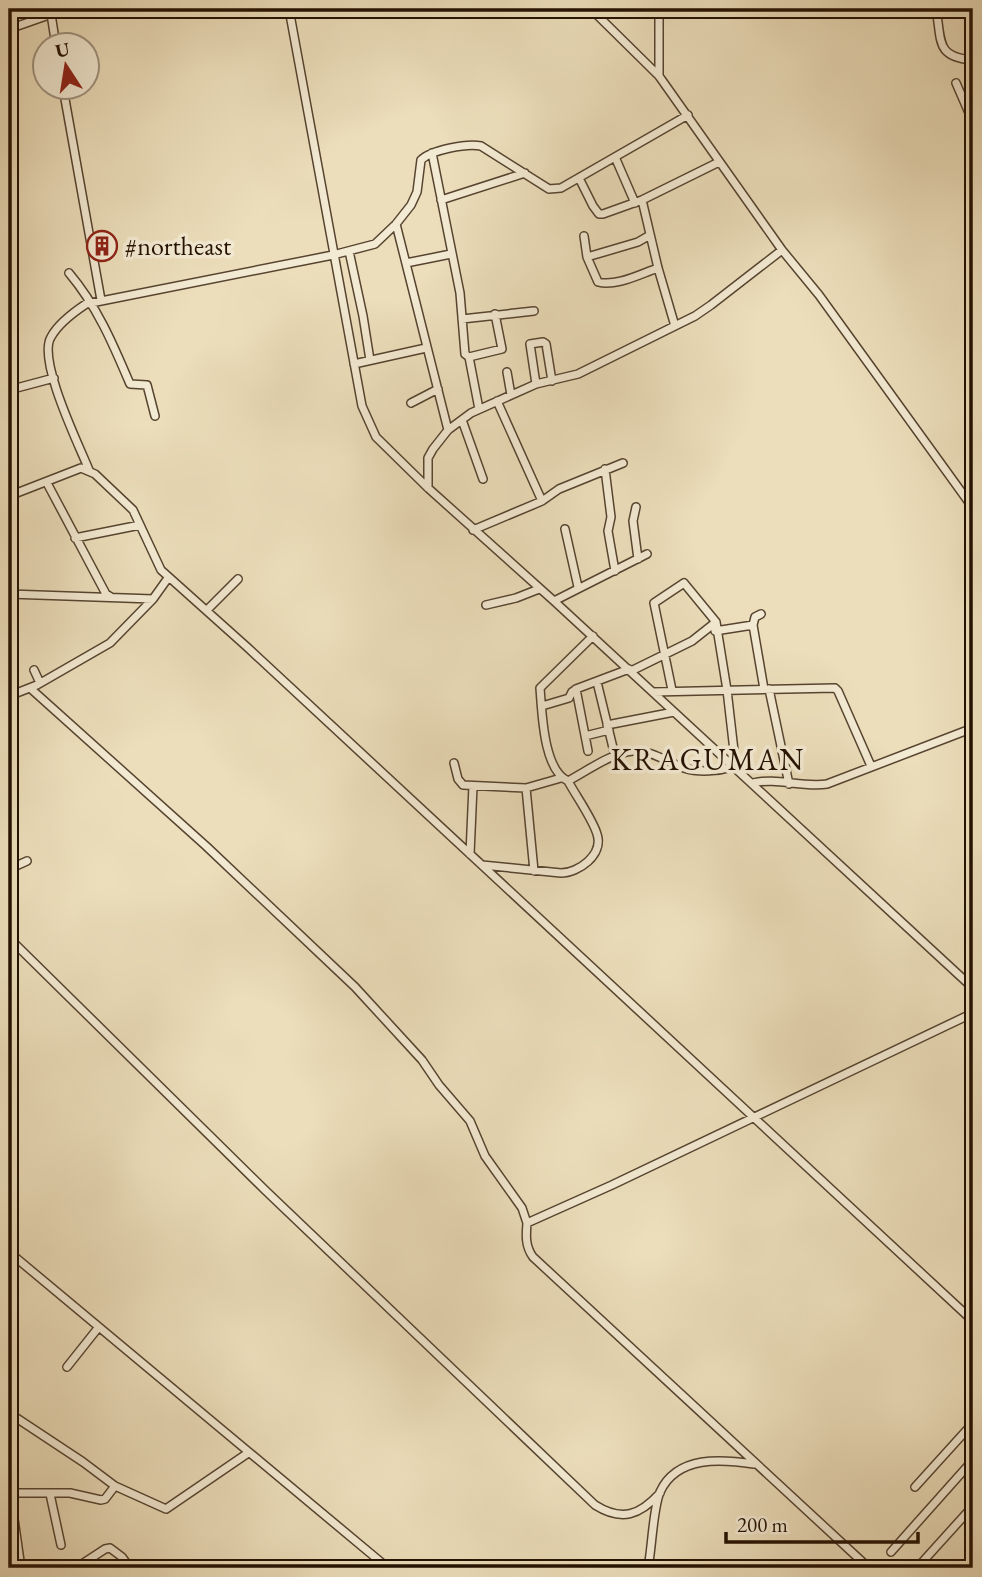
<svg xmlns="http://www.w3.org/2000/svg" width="982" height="1577" font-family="'EB Garamond',serif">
  <rect width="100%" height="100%" fill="#ecdebb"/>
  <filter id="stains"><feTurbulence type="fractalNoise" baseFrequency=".00286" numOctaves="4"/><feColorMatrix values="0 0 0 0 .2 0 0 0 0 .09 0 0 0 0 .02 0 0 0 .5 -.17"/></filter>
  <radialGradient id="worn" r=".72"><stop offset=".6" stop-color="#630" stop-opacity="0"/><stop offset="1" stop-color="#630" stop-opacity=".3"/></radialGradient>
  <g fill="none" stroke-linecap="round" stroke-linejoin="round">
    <g stroke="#564430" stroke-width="10">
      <path id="minor" d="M289,9L362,406L376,437L428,488L554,601L973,988
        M591,9L659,76L782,250L819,295L973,508
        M936,9C942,41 935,57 973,60
        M51,14L56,46
        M9,29L66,9
        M659,76V9
        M956,83L973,122
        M63,88L101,300
        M432,153L460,293L465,354L469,357L479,409
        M615,157L635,203
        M579,178L593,206L599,214H603L642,200L719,162
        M441,200L525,173
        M642,200L658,268L675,326
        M396,224L448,430
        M584,236L587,257L598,282C616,287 640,274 658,268
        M349,251L363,316L370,360
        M587,257L638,242L650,235
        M406,263L451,254
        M69,273C97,306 113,344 130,384L147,385L155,416
        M462,319L534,311
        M469,357L502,349L495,314
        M354,364L426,348
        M507,372L511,395
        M536,384L530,344L543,342L546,344L552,381
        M9,390L54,378
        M497,401L542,501
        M411,403L438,389
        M462,420L483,479
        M605,469L611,517L608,531L615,571
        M89,470C79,445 37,360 51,337C58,324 74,312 86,304L333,255L375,244L396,224L411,205L417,192L421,160C431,150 467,143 481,146L549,189L561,188L688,115
        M47,483L106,594L111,597
        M428,488V458L433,449L448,430L471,413L536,384L578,374L695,316L711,305L782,250
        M9,496L81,468L95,474L133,510L161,570L247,647L973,1321
        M636,507L633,521L638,559
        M565,529L578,587
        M473,530L542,501L559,489L623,463
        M75,538L140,525
        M9,594L153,599L168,578
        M554,601L647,554
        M486,605L516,598L539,589
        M207,610L238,579
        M761,614L755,617L753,625L764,689
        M715,631L753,625
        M34,670L40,683
        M631,671L692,641L716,622
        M597,682L615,756
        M30,688L206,846L355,987L422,1060L439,1085L470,1121L485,1156L522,1208L527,1223
        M576,689L588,751
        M769,689L789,784
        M672,690L654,603L684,583L716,622L727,690L736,768
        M653,692L835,688L838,691L871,766
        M9,696L37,685L110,643L153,599
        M542,706L569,698L572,692L576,689L629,669
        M607,725L674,712
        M585,736L609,730
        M454,763L458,779L463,785L526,788L561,778
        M568,781C543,770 542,711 540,688L593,636
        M753,783C776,777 803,788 827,784L973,728
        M526,788L534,871
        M470,854L473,786
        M482,865L561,873C578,873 604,855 597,834C592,818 576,796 568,781C587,771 611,753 633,751C651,750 667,762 684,768C699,773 719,771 733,767
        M9,873L16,866L27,861
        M9,938L266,1191L595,1505C622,1522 640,1515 660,1493
        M9,1252L388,1568
        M67,1367L98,1328
        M9,1413L83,1462L115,1486L166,1509L248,1453
        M9,1484L21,1568
        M915,1487L973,1423
        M9,1493H70L101,1500L105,1499L115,1486
        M50,1494L61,1545
        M891,1552L973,1460
        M76,1568L105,1549L110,1548L122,1557L130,1568
        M648,1568C652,1548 653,1508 660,1492C677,1455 722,1459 754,1464
        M869,1568L533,1257C525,1246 526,1235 527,1223L612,1185L973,1013
        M917,1568L973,1506"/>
    </g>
    <use href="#minor" stroke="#f3ead3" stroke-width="7"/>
  </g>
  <defs>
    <g id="building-ring" transform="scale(1.575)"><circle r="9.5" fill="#f3ead3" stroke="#8f2418" stroke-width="1.5"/><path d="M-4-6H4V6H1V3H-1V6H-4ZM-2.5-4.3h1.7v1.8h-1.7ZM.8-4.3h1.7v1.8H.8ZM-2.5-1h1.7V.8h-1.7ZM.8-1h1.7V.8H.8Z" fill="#8f2418"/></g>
  </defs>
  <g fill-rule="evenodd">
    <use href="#building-ring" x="102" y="246"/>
  </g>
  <g text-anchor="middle" stroke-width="7" stroke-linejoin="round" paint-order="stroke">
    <g font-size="26" fill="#241102" stroke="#f3ead3" text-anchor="start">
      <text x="125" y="255">#northeast</text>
    </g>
    <g font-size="30" letter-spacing="2" fill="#241102" stroke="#f3ead3">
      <text x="708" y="770">KRAGUMAN</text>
    </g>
  </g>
  <rect width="982" height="1577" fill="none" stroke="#ecdebb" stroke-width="35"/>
  <rect x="10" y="10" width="961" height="1556" fill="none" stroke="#241102" stroke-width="3.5"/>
  <rect x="18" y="18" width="947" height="1542" fill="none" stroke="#241102" stroke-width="2"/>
  <g transform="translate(66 66) rotate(348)"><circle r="33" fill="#f3ead3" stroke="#a0937f" stroke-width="2"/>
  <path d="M0-5L12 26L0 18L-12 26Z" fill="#8f2418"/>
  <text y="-10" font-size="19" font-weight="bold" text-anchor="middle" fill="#241102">U</text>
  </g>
  <path d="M726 1532v10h192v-10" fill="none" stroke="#241102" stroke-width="3.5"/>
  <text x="737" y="1532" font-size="21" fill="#241102" stroke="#f3ead3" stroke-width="5" paint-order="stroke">200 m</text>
  <rect width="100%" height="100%" filter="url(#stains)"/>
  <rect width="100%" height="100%" fill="url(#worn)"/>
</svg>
